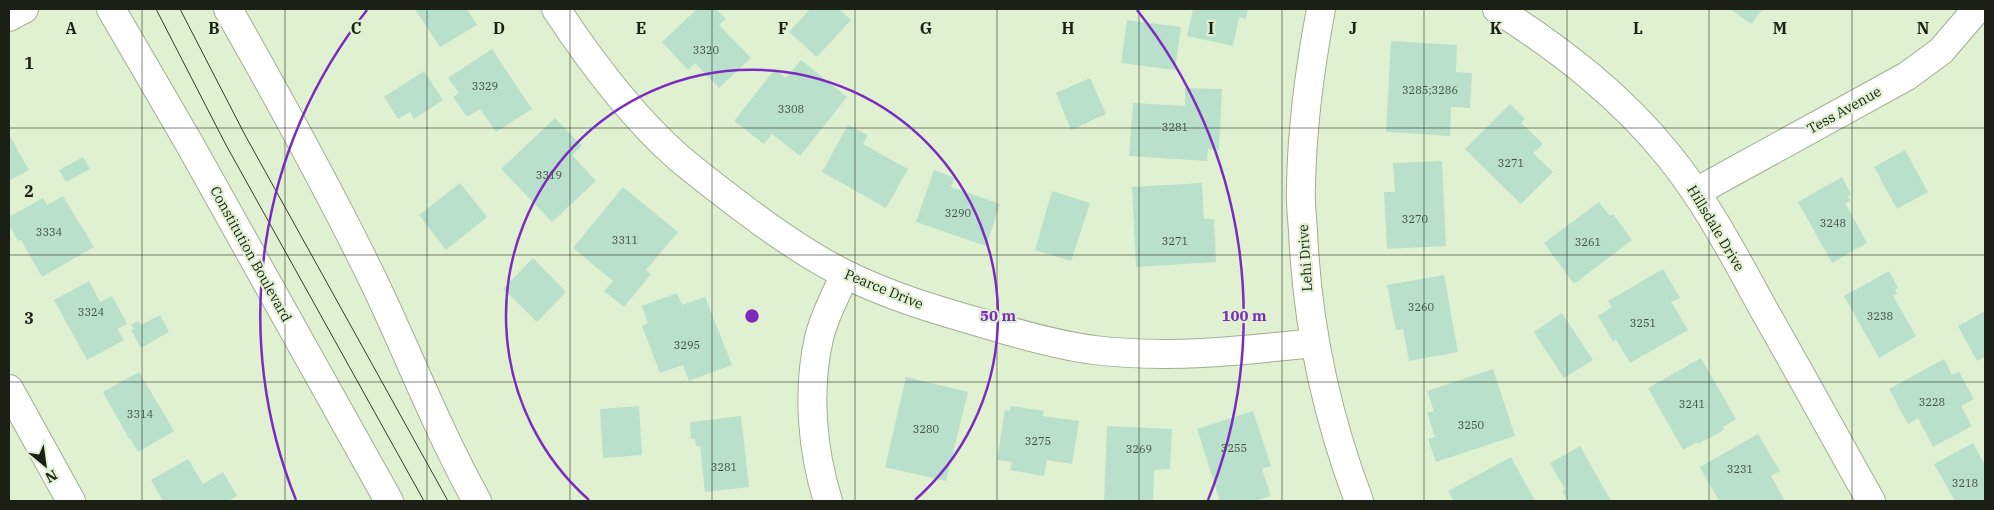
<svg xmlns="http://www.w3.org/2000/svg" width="1994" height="510" font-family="'IBM Plex Serif',serif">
  <rect width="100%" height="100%" fill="#e0f1d1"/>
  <path fill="#b9e0cb" d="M415,9H467L477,25L440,47Z
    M697,9H716L726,19L719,25L751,58L719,88L695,63L688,70L662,42Z
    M810,9H839L851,20L817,57L789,32Z
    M1193,9H1248L1246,19L1239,17L1233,46L1187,36Z
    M1730,9H1763L1751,24Z
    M1127,20L1181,27L1175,70L1121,63Z
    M1391,41L1457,45L1456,72L1472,73L1470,108L1451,107L1450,136L1386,132Z
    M492,49L532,109L496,132L480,109L467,117L453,97L459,93L448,78Z
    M801,60L847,97L800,156L772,134L764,144L734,121L775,69L786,78Z
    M424,71L443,100L414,119L410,112L398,119L384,97Z
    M1090,78L1106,114L1071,130L1056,93Z
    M1185,88L1222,89L1219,150L1208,149L1207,161L1129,156L1133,103L1185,106Z
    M1510,104L1525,119L1521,123L1543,144L1533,153L1553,172L1521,204L1465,149Z
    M555,118L582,146L572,155L596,181L552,222L501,169Z
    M848,125L868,135L863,144L908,169L886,208L822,172Z
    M9,134L29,170L9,181Z
    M1905,150L1928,192L1897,209L1874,167Z
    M83,157L90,169L66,182L59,170Z
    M1442,161L1446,246L1387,249L1384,192H1395L1393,163Z
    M934,170L955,178L951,187L1000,204L986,246L916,222Z
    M1842,177L1851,194L1848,196L1850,201L1845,203L1867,243L1832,263L1798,202Z
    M460,183L487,217L446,250L419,215Z
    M1202,183L1204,219H1214L1216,262L1136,267L1132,187Z
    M623,187L678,232L646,270L651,274L624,307L604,291L613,281L573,248Z
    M1052,191L1090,203L1071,261L1035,250Z
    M63,196L94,247L42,277L21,240L18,241L9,225V217L43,198L47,205Z
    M1599,202L1610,216L1613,214L1632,240L1574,284L1544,243Z
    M533,258L566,292L537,322L503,289Z
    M1663,269L1680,298L1671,302L1688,330L1630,363L1616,339L1613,342L1598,316L1612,307L1608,301Z
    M1889,271L1898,288L1895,290L1897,294L1893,296L1916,336L1879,358L1844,296Z
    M1444,275L1458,352L1409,361L1403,329L1396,330L1387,285Z
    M89,281L100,302L112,296L127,324L117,329L124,340L87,360L54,300Z
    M677,293L682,305L705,297L732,365L689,381L683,365L660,373L642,326L648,323L642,306Z
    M1985,311V357L1977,361L1958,326Z
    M1562,313L1593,360L1564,378L1534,332Z
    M160,315L169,332L141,348L131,330L134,329L131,325L138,321L141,325Z
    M1701,358L1736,419L1723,427L1724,430L1698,444L1697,442L1683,450L1648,388Z
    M1944,359L1952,375L1959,372L1974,399L1961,406L1972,426L1933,447L1918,418L1908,424L1889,389Z
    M1493,369L1515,436L1436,462L1428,439L1435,437L1427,413L1434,411L1427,391Z
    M139,372L174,431L138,452L130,438L129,439L103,392Z
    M906,377L968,392L946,481L885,467Z
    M639,406L642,455L603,458L600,409Z
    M1011,406L1044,411L1043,416L1079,421L1072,464L1047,460L1044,476L1010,470L1012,462L997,460L1005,410L1010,411Z
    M1253,411L1271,466L1262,469L1271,496L1255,501H1220L1197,429Z
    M741,416L749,487L705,492L700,446H696L695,439H691L690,422Z
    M1107,426L1172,429L1170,469L1154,470L1153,501H1104Z
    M1758,434L1780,471L1771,476L1785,501H1719L1700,467Z
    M1973,443L1985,465V501H1955L1934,464Z
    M1580,446L1611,501H1568L1562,491L1565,489L1550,463Z
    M1511,457L1535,501H1454L1448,491Z
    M188,459L203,484L223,472L237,496L228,501H163L151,480Z"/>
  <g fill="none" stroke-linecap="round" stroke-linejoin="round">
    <g stroke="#9faf91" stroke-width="30">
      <path id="minor" d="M556,9C591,62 631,116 679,158C703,178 728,197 752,215C782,237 812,258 845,274C889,296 936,310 982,323C1018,334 1056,345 1094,350C1167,359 1240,351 1314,343
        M1321,9C1310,67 1302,126 1301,186C1300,201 1302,216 1303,231C1307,324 1326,414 1359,501
        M1497,9C1561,50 1621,96 1669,156C1707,203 1735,257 1764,310C1800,373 1835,437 1871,501
        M9,17L24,9
        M1696,192L1907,76L1941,51L1977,9
        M9,389L71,501
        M828,501C812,450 807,391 819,338C824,316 836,295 845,274"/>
    </g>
    <g stroke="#9faf91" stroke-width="30">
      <path id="major" d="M111,9L189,143L389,501
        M228,9C279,99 329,189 374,282C409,355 438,431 477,501"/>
    </g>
    <use href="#minor" stroke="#fff" stroke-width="28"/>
    <use href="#major" stroke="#fff" stroke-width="28"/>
    <path stroke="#343b2d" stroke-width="1" d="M156,9L226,145L424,501
      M180,9L245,135L448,501"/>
  </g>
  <path fill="none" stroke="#1a2015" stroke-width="1" stroke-opacity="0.55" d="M142,9V501M285,9V501M427,9V501M570,9V501M712,9V501M855,9V501M997,9V501M1139,9V501M1282,9V501M1424,9V501M1567,9V501M1709,9V501M1852,9V501M9,128H1985M9,255H1985M9,382H1985"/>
  <g fill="none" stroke="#7b2cbf" stroke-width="2.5">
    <path d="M589 500A246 246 0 1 1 915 500"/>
    <path d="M296 500A492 492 0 0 1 367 10M1137 10A492 492 0 0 1 1208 500"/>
  </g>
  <g text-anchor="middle" stroke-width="4.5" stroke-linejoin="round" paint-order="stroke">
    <g font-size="11" fill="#425042">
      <text x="706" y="54">3320</text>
      <text x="485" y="90">3329</text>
      <text x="1430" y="94">3285;3286</text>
      <text x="791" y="113">3308</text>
      <text x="1175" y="131">3281</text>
      <text x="1511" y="167">3271</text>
      <text x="549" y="179">3319</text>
      <text x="958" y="217">3290</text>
      <text x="1415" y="223">3270</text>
      <text x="1833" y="227">3248</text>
      <text x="49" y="236">3334</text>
      <text x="625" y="244">3311</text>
      <text x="1175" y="245">3271</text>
      <text x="1588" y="246">3261</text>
      <text x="1421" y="311">3260</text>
      <text x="91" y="316">3324</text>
      <text x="1880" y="320">3238</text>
      <text x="1643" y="327">3251</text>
      <text x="687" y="349">3295</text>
      <text x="1932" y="406">3228</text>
      <text x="1692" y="408">3241</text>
      <text x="140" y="418">3314</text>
      <text x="1471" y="429">3250</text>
      <text x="926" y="433">3280</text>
      <text x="1038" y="445">3275</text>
      <text x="1234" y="452">3255</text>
      <text x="1139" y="453">3269</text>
      <text x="724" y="471">3281</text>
      <text x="1740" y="473">3231</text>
      <text x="1965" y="487">3218</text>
    </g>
    <g font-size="14" fill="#1a2015" stroke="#e0f1d1">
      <text transform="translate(1844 110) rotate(-29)" y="5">Tess Avenue</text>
      <text transform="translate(1716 228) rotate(59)" y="5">Hillsdale Drive</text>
      <text transform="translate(251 254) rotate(61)" y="5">Constitution Boulevard</text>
      <text transform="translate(1305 258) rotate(-94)" y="5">Lehi Drive</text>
      <text transform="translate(884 289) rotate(22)" y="5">Pearce Drive</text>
    </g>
  </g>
  <g font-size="16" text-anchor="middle" font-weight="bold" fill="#1a2015" stroke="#e0f1d1" stroke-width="4.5" stroke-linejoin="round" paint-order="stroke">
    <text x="71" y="34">A</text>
    <text x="214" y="34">B</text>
    <text x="356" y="34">C</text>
    <text x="499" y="34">D</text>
    <text x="641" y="34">E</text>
    <text x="783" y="34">F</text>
    <text x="926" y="34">G</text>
    <text x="1068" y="34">H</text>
    <text x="1211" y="34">I</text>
    <text x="1353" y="34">J</text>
    <text x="1496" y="34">K</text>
    <text x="1638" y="34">L</text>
    <text x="1780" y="34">M</text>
    <text x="1923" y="34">N</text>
    <text x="29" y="69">1</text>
    <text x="29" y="197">2</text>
    <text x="29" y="324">3</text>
  </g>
  <circle cx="752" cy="316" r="8" fill="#7b2cbf" stroke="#e0f1d1" stroke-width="2.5"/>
  <g font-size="15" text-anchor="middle" font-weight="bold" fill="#7b2cbf" stroke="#e0f1d1" stroke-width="4.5" stroke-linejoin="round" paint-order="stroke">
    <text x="998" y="321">50 m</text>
    <text x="1244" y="321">100 m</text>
  </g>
  <rect width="1994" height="510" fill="none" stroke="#1a2015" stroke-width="20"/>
  <g transform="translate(45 465) rotate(151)" stroke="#e0f1d1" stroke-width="4" paint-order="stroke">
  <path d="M0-4L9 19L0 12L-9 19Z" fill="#1a2015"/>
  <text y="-8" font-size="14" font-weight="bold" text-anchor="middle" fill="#1a2015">N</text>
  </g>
</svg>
